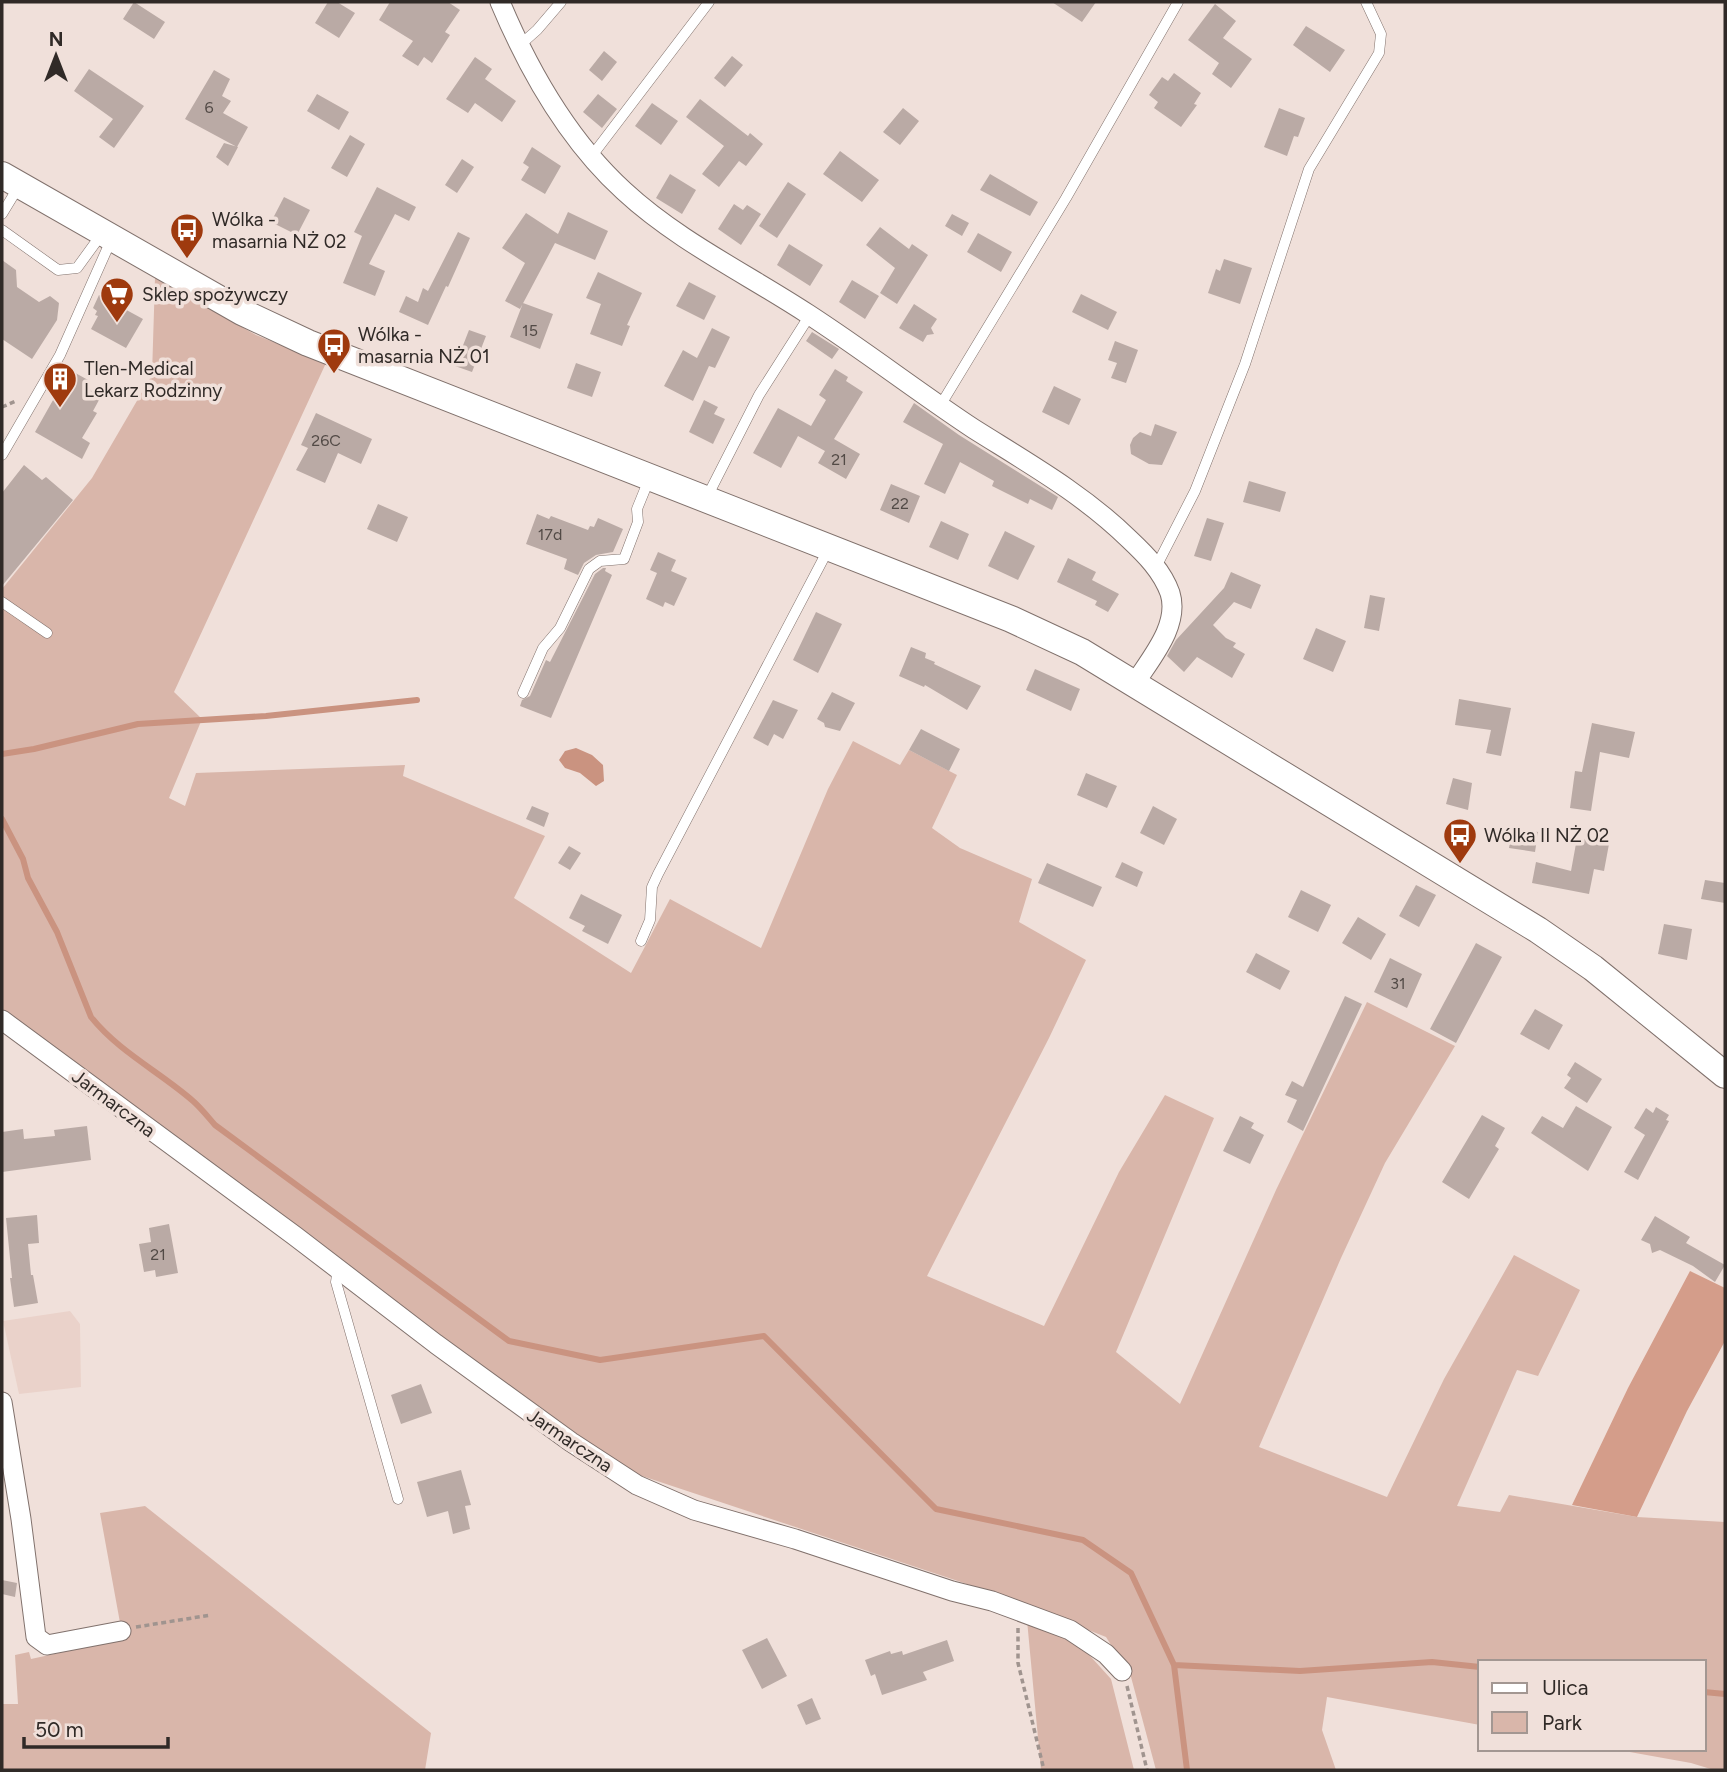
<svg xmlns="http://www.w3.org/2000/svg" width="1727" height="1772" font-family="Figtree,sans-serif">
  <rect width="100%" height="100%" fill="#f0e0da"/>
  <path fill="#ead2ca" d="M70,1311L80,1324L81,1387L19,1394L3,1321Z"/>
  <path fill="#d9b6aa" d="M155,278L256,335L326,363L174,692L202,719L169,798L185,806L196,773L405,765L403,776L545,836L514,898L631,973L670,899L761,948L828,789L853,741L900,765L909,750L957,775L932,828L960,848L1032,879L1019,922L1086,960L1049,1038L927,1276L1044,1326L1119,1172L1165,1095L1214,1118L1116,1352L1180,1404L1276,1190L1367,1002L1455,1046L1385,1163L1341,1258L1259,1447L1387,1497L1444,1379L1514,1255L1580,1290L1538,1376L1517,1370L1457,1506L1500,1512L1509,1495L1637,1517L1725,1522V1770H1714L1691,1763L1613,1749H1704V1662H1480V1725L1327,1697L1322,1730L1336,1770H1156L1131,1677L1106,1637L1000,1595L630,1472L431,1329L2,1009V589L92,478L152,375Z
    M145,1506L431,1733L425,1770H2V1704H18L15,1655L29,1652L31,1659L123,1639L100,1513Z
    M1027,1620L1082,1647L1111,1679L1134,1770H1041Z"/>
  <path fill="#d49d8a" d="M1690,1271L1725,1288V1341L1687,1411L1637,1517L1572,1505L1628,1388Z"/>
  <path fill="#ca9380" d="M576,748L592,755L603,765L604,781L596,786L580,773L565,768L559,760L565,751Z"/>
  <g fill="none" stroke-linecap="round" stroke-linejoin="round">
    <path stroke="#ca9380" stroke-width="6" d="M2,754L34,749L138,724L266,716L417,700
      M2,819L23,859L28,878L57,932L91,1017C119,1052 160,1072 193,1101C201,1108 208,1117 215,1125L509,1341L600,1360L764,1336L936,1509L1083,1540L1131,1573L1174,1665L1300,1671L1432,1662L1480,1667
      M1174,1665L1187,1770
      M1704,1692L1725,1694"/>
  </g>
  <path fill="#baaaa5" d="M134,2L165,22L154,39L123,19Z
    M328,2H337L355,13L339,38L315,23Z
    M390,2H448L460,10L445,32L450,35L432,63L424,57L418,66L402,56L413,41L379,20Z
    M1052,2H1096L1082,22Z
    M1215,4L1236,21L1223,38L1252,59L1231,88L1212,74L1219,63L1188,40Z
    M1306,26L1345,50L1330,72L1293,45Z
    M604,51L617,62L602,81L589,70Z
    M732,56L743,65L725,87L714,78Z
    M475,57L492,69L485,79L516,101L502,122L475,103L468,113L446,99Z
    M89,69L144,106L114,148L99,137L113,119L74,91Z
    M214,70L230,79L222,96L231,101L223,113L248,127L237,147L185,119Z
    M1174,73L1201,93L1194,104L1197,105L1181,127L1154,108L1158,102L1149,95L1162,77L1168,81Z
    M317,94L349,112L339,130L307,111Z
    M598,94L617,109L602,128L583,112Z
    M700,99L748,136L750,133L763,144L746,166L739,161L719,187L702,174L724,146L686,117Z
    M652,103L678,121L661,145L635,126Z
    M903,108L919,121L900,145L883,132Z
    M1279,108L1305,118L1298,137L1294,136L1287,156L1264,147Z
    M350,135L365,144L347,177L331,168Z
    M224,143L238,147L228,166L216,157Z
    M532,147L561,166L545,194L521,180L529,167L523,163Z
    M840,151L879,180L862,202L823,174Z
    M462,159L474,167L457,193L445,185Z
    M670,174L696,190L682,214L656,198Z
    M990,174L1038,202L1030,216L980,190Z
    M788,182L806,194L777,238L759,226Z
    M377,187L416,207L409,221L395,214L369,264L385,271L375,296L343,283L362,236L354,232Z
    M284,197L310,210L297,235L271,222Z
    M734,204L743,210L747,205L761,214L741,245L718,229Z
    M568,212L608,231L595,260L555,243L520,309L505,301L525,263L502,248L526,213L558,234Z
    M952,214L969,223L962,236L945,226Z
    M880,227L909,249L912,244L928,255L897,304L880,293L895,268L866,245Z
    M458,232L470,238L448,287L446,286L428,325L399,312L406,296L418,302L423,288L428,291Z
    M978,233L1012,252L1001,272L967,252Z
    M789,244L823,265L810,286L777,265Z
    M1224,259L1252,268L1240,304L1208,293L1216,269L1220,271Z
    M2,260L16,270L17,287L39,302L50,296L59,303L57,320L32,359L2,339Z
    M598,272L642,293L627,325L630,326L622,346L590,334L601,304L586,298Z
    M852,280L879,296L865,319L839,302Z
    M689,282L716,296L704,320L676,306Z
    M1081,294L1117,312L1108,330L1072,312Z
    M99,295L143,319L126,348L91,329L98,316L95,315L97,311L93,308Z
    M523,303L553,314L540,349L510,337Z
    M914,304L937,319L931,328L934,334L927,335L923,342L899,328Z
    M712,328L730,337L715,368L709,366L693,401L664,386L683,350L697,358Z
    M469,330L486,336L472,372L455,366Z
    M812,332L839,349L832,359L806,341Z
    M1115,341L1138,350L1126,383L1111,378L1117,363L1108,360Z
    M576,363L601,372L592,397L567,388Z
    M835,369L848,377L846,381L863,392L834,439L860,454L846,479L818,463L825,451L798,436L781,468L753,453L778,408L811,426L826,400L819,395Z
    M70,370L88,380L86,384L99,400L93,411L97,413L82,438L90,443L82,459L35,432Z
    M1054,386L1081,399L1069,425L1042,412Z
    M704,400L718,407L714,414L725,419L713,444L689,432Z
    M914,403L959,435L1058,497L1052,510L1030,499L1028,504L992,486L994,481L960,462L945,494L924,484L943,444L903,422Z
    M316,413L372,439L361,464L338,453L325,483L296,470L308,448L301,445Z
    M1155,424L1177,432L1162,465L1149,464L1131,454L1130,445L1133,438L1140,432L1151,436Z
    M24,465L42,480L46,477L73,500L2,586V493Z
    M1249,481L1286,492L1280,512L1243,502Z
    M891,484L920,496L909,523L880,510Z
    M378,504L408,517L397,542L367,529Z
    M537,514L549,519L551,516L588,530L590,526L594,527L598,518L623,529L613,552L596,555L584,563L578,575L564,569L567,559L526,544Z
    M1207,518L1224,523L1211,561L1194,556Z
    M941,521L969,534L958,560L929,547Z
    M1005,531L1035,546L1018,580L988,566Z
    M658,552L676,560L671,571L687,578L674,606L665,602L663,607L646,599L657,573L650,570Z
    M1068,558L1096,572L1092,580L1119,594L1108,612L1095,605L1097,601L1057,582Z
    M603,568H606L605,571L612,575L551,718L520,706L522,700L530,696L546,660L550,662L595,574Z
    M1231,572L1261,585L1251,609L1234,602L1213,625L1226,638L1236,643L1233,647L1245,654L1232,678L1197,657L1184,672L1167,656L1176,640L1224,588Z
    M1370,595L1385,598L1379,631L1364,628Z
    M816,612L842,624L818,673L793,660Z
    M1316,628L1346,641L1333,672L1303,659Z
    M911,647L926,653L925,658L935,662L934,664L981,686L967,710L925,685L924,687L899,676Z
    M1035,669L1080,689L1071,711L1026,690Z
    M832,692L855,703L840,731L825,727L824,723L817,719Z
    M1459,699L1511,708L1501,756L1486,753L1491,730L1455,725Z
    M773,700L798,710L783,739L774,734L768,746L753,738Z
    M1592,723L1635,732L1629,758L1600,752L1591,811L1570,808L1575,771L1582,772Z
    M921,729L960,749L949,771L909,750Z
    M1086,773L1117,786L1107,808L1077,795Z
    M1453,778L1472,783L1468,810L1446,804Z
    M532,806L549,813L544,827L526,819Z
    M1153,806L1177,819L1164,845L1140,833Z
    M1513,827L1538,832L1535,852L1509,848Z
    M1577,838L1609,844L1604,871L1594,869L1589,894L1532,883L1536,862L1571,871Z
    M569,846L581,853L570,870L558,863Z
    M1122,862L1143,872L1137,887L1115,877Z
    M1047,863L1102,887L1093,907L1038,883Z
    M1705,880L1725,883V903L1701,899Z
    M1416,885L1436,895L1419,927L1399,916Z
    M1301,890L1331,905L1318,932L1288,917Z
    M581,894L622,915L608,944L582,931L585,926L569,918Z
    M1358,917L1386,934L1371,960L1342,943Z
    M1664,924L1692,929L1687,960L1658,954Z
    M1476,943L1502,957L1456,1043L1430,1029Z
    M1256,953L1290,971L1280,990L1246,972Z
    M1390,958L1422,974L1407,1008L1374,992Z
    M1345,996L1362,1004L1303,1131L1287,1122L1297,1100L1285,1095L1292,1081L1303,1087Z
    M1535,1009L1563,1025L1549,1050L1520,1034Z
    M1575,1062L1602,1079L1587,1103L1564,1088L1571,1078L1567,1075Z
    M1576,1106L1612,1127L1588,1171L1531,1133L1542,1116L1563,1128Z
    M1656,1107L1669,1115L1666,1120L1669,1121L1638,1180L1624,1172L1645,1135L1634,1128L1646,1108L1653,1113Z
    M1482,1115L1505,1128L1495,1146L1499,1149L1469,1199L1442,1182Z
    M1240,1116L1254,1123L1251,1128L1264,1135L1250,1164L1223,1151Z
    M87,1126L91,1160L2,1172V1132L23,1129L24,1139L55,1136L54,1130Z
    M37,1215L39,1243L28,1244L31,1275H33L38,1303L14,1307L10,1278H12L6,1218Z
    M1655,1216L1690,1237L1686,1243L1725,1265L1715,1282L1693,1266L1660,1250L1652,1253L1650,1244L1641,1240Z
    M169,1224L178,1273L156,1277L155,1270L144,1272L139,1244L151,1242L149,1228Z
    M421,1384L432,1413L401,1424L391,1395Z
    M461,1470L471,1505L465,1506L470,1529L453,1534L448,1511L427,1517L417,1482Z
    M2,1580L17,1583L15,1597L2,1594Z
    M767,1638L787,1676L762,1689L742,1650Z
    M947,1640L954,1661L923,1672L927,1680L882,1695L875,1674L871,1676L865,1660L890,1651L891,1654L902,1651L903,1655Z
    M812,1698L821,1719L806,1725L797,1705Z"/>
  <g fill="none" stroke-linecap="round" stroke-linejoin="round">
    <g stroke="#80716c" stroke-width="11">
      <path id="lane" d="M520,45L537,30L561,2
        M591,157L709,2
        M2,214L19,186
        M2,230L58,270L77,268L101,235
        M940,406L1066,198L1178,2
        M2,455L60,355L112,238
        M706,499L759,395L810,315
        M1156,567L1195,491L1245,364L1309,169L1379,53L1381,34L1366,2
        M2,602L47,633
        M523,693L543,648L560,628L589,569L600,561L624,559L638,522L637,509L650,477
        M641,941L650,920L652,887L658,874L829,548
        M341,1271L337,1275L336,1282L398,1499"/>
    </g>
    <g stroke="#80716c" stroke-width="21">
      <path id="street" d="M500,2C529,71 568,140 624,191C678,241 747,274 808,314C865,351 918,392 974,429C1028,463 1083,494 1129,539C1146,555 1162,571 1170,593C1180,625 1151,658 1135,683
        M2,1020L295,1236L436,1344L571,1442L637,1485L694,1510L795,1539L952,1591L992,1601L1070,1630L1106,1654L1122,1671
        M2,1402L21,1519L36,1637L47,1645L121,1631"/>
    </g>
    <g stroke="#80716c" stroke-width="28">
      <path id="secondary" d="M2,175L242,312L308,343L1011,619L1082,652L1538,930L1593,968L1725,1075"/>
    </g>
    <path stroke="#a0948f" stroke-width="3.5" stroke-dasharray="5 3.5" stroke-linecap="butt" d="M2,407L16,401
      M136,1627L211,1615
      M1018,1628V1663L1044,1770
      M1127,1686L1147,1770"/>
    <use href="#lane" stroke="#fff" stroke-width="10"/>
    <use href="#street" stroke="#fff" stroke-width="19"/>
    <use href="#secondary" stroke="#fff" stroke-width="26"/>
  </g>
  <defs>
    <g id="bus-pin" transform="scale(1.75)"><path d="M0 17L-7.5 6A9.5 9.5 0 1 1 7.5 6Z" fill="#9f3a0e" stroke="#f0e0da"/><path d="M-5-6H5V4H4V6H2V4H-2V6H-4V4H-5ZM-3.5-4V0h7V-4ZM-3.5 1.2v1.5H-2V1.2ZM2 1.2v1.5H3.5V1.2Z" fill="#fff"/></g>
    <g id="supermarket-pin" transform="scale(1.75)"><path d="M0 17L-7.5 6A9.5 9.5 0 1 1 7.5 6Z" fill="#9f3a0e" stroke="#f0e0da"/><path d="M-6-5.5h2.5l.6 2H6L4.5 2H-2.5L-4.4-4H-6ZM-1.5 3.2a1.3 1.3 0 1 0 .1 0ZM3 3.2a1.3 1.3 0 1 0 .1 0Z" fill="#fff"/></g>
    <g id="building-pin" transform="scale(1.75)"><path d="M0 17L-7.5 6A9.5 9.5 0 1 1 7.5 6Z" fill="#9f3a0e" stroke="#f0e0da"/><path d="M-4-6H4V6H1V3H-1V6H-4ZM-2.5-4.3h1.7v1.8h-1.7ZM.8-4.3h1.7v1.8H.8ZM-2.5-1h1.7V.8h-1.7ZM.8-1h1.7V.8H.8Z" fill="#fff"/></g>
  </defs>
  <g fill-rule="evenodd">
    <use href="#bus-pin" x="187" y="230"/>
    <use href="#supermarket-pin" x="117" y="294"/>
    <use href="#bus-pin" x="334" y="345"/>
    <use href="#building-pin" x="60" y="379"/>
    <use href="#bus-pin" x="1460" y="835"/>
  </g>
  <g text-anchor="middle" stroke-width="7" stroke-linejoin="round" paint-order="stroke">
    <g font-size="16" fill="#524a46">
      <text x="209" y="113">6</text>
      <text x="530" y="336">15</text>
      <text x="326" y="446">26C</text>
      <text x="839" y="465">21</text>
      <text x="900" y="509">22</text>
      <text x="550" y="540">17d</text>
      <text x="1398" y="989">31</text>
      <text x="158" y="1260">21</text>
    </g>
    <g font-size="19" fill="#302a27" stroke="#f0e0da" text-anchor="start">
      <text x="212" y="226">Wólka -<tspan x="212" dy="22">masarnia NŻ 02</tspan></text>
      <text x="142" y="301">Sklep spożywczy</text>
      <text x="358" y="341">Wólka -<tspan x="358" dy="22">masarnia NŻ 01</tspan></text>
      <text x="84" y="375">Tlen-Medical<tspan x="84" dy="22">Lekarz Rodzinny</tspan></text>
      <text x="1484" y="842">Wólka II NŻ 02</text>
    </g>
    <g font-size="19" fill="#302a27" stroke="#f0e0da">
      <text transform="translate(114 1103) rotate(37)" y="7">Jarmarczna</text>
      <text transform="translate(570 1440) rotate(34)" y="7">Jarmarczna</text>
    </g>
  </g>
  <rect width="1727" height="1772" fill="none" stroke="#302a27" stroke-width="7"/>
  <rect x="1478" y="1660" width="228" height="91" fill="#f0e0da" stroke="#a39792" stroke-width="2"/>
  <rect x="1492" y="1683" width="35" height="10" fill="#ffffff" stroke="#a39792" stroke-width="2"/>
  <text x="1542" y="1695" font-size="21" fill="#302a27">Ulica</text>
  <rect x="1492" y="1712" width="35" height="21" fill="#d9b6aa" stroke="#a39792" stroke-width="2"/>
  <text x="1542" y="1730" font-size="21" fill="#302a27">Park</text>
  <g transform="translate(56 56)" stroke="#f0e0da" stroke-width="5" paint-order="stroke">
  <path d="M0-5L12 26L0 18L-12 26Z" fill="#302a27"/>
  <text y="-10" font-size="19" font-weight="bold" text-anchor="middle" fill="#302a27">N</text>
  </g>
  <path d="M24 1737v10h144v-10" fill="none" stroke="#302a27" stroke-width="3.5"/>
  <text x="35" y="1737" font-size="21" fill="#302a27" stroke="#f0e0da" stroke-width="5" paint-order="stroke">50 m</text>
</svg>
